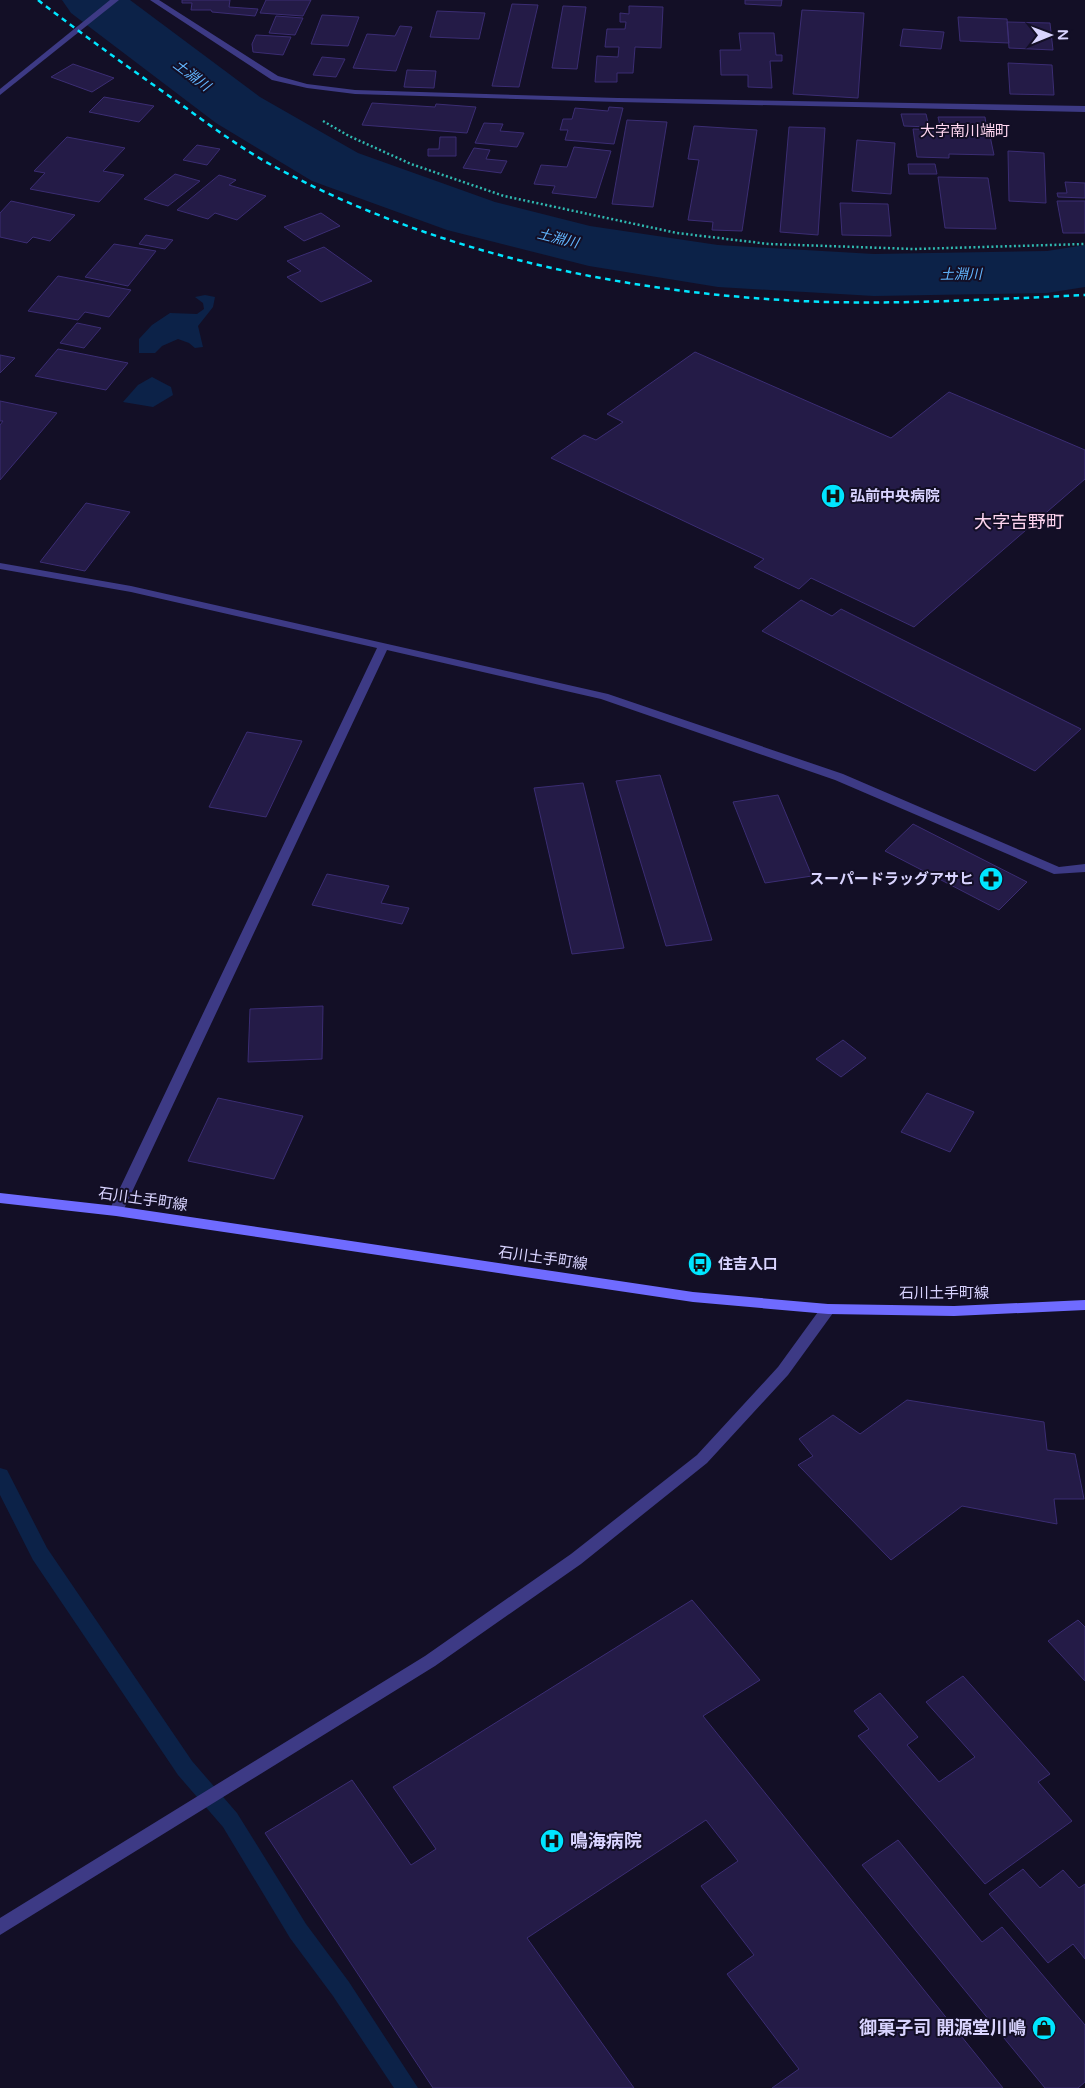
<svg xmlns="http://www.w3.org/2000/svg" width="1085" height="2088" font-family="'Varela Round','Noto Sans JP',sans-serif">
  <rect width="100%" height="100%" fill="#130f26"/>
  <path fill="#0c2248" d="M205,295L215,297L213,307L198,326L203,347L195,348L189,343L178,339L162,346L155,353H139V339L152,325L170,313L197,314L204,309L203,303L195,297Z
    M152,377L171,387L173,395L153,407L123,402L138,385Z"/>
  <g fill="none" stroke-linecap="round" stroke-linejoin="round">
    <path fill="#0c2248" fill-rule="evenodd" d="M0,1468L7,1470L47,1548L192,1761L237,1813L306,1924L349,1982L418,2088H394L333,1996L290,1938L223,1827L178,1775L33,1560L0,1495Z"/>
    <path fill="#0c2248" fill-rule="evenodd" d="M62,0H130L260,97L358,153L495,202L590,226L718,245L874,254L1047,251L1085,245V287L1047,293L874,296L718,287L589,266L447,230L312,181L216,123L71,13Z"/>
  </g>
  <path fill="#241b47" stroke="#3b2d73" d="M182,0H230L229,7L258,9L255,16L212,12L211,10H191L192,3H182Z
    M266,0H311L303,16L260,13Z
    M745,0H782L781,6L745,4Z
    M512,4L538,5L519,87L492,86Z
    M563,6L586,7L577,69L552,68Z
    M629,6L663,7L661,48L635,47L633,73H617V82H595L597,56L618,57L619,47H605L607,29H625L626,22H620V13L629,14Z
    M802,10L864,13L858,98L793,94Z
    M437,11L485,13L479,39L430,37Z
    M322,15L359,17L348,46L311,44Z
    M276,16L303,18L295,35L269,33Z
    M958,17L1007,19L1009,43L960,41Z
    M1007,22L1050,23L1053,50L1009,48Z
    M400,26L412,27L396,71L353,68L367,34L395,36Z
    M903,29L944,32L941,49L900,46Z
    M739,33H774L776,55H782V61H770L772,88L748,87V75H721L720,50H741Z
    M256,35L291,37L283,55L253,52L252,44Z
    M322,57L345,59L336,77L313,75Z
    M1008,63L1052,65L1054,95L1010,94Z
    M73,64L114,78L92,92L51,77Z
    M407,70L436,71L434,88L404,87Z
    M104,97L154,106L139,122L89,112Z
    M372,103L435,107L436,104L476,107L467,133L362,125Z
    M609,107L623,108L614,144L565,140L568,130H560L563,119H572L575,108L608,111Z
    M901,114H926L929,127L904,126Z
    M938,117H985L987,131H983L984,136H990L994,155L949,154V158L917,157L913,129L941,130Z
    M627,120L667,122L653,207L612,204Z
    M484,123L503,124L500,131L524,133L517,147L475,143Z
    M694,126L757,130L742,231L712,230L713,222L688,220L699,160L688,159Z
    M789,127L825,128L818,235L780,232Z
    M67,137L125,148L103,171L124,175L99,202L30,189L45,173L34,171Z
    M440,137H456V156H428V149H439Z
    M857,140L895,143L891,194L852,191Z
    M197,145L220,149L207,165L183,160Z
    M574,147L611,151L596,198L552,193L555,186L534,184L541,165L567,167Z
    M474,148L490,150L486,159L507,161L501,173L463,168Z
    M1008,151L1044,153L1046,203L1009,201Z
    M908,164H935L937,174H909Z
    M175,174L200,181L168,206L144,199Z
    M219,175L236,180L229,185L266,196L237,220L215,213L208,219L177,210Z
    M938,177L988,178L996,229L945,228Z
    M1065,182L1085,183V198L1058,197L1057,193H1067Z
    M11,201L75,215L50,241L33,237L27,243L0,237V213Z
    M1057,201H1085V233H1063Z
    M840,203L888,204L891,236L842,235Z
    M321,213L340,226L304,241L284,227Z
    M146,235L173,240L165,249L139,244Z
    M114,244L156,251L128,286L85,277Z
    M324,247L372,281L321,302L287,277L301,271L287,261Z
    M58,276L131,290L109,317L85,312L78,320L28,311Z
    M77,323L101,328L84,348L60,343Z
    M58,349L128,363L106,390L35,376Z
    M695,352L891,438L949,392L1085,450V479L914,627L811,578L799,589L754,567L764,559L551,458L584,435L596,440L623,422L607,414Z
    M0,355L15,358L0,373Z
    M0,401L57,413L0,480V425L3,421H0Z
    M86,503L130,512L85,571L40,562Z
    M801,600L832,616L841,609L1081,729L1035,771L762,631Z
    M247,732L302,741L266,817L209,807Z
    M660,775L712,940L666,946L616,781Z
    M583,783L624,948L572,954L534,788Z
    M778,795L812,876L765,883L733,802Z
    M913,824L1027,882L999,910L885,851Z
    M327,874L389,886L381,903L409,908L402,924L312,905Z
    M323,1006L322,1059L248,1062L250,1009Z
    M843,1040L866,1058L841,1077L816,1059Z
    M927,1093L974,1112L950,1152L901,1132Z
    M218,1098L303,1116L274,1179L188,1161Z
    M907,1400L1044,1422L1047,1450L1075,1454L1084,1499H1054L1057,1524L962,1506L891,1560L798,1465L813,1456L799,1439L833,1415L860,1434Z
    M692,1600L760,1680L703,1716L1003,2088H772L799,2069L727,1974L754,1955L701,1886L738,1861L706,1820L527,1938L634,2088H433L265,1833L352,1780L411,1865L436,1849L393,1787Z
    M1078,1620L1085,1627V1681L1048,1641Z
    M963,1676L1050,1774L1038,1782L1072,1821L985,1884L858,1736L869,1729L854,1711L880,1693L918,1737L907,1745L939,1782L975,1757L926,1702Z
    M898,1840L982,1942L1002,1927L1085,2025V2082L1078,2088H1045L862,1865Z
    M1023,1869L1040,1888L1063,1870L1079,1888L1085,1884V1959L1073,1944L1048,1963L989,1894Z"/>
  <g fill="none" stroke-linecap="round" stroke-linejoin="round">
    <path stroke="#2fb8b0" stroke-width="2.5" stroke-dasharray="2 2.5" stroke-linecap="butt" d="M323,121L349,136L411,164L504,196L677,233L769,244L914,249L1085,244"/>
    <path fill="#3d3a85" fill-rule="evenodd" d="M150,0H159L278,76L307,84L355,90L618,98L1085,106V112L618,102L355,94L307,88L272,80Z
      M0,563L131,586L608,694L843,774L1059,867L1085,864V872L1054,874L835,780L601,699L387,650L123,1211L121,1215H111L109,1211L377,648L131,592L0,569Z
      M828,1304L833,1305L835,1309L833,1313L788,1375L707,1463L581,1564L435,1666L0,1935V1918L425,1656L571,1554L697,1455L778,1367L823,1305Z"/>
    <path fill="#3d3a85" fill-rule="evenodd" d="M110,0H119L0,95V89Z"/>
    <path fill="#6f6bff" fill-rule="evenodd" d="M0,1193L116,1206L693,1292L828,1304L954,1306L1085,1300V1310L954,1316L828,1314L693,1302L116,1216L0,1203Z"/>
    <path stroke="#00e5ff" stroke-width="2.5" stroke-dasharray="5.5 4.5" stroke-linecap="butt" d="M38,0C84,36 131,69 179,103C211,126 243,150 277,168C443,257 639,296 826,302C912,304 999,299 1085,295"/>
  </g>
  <defs>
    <g id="hospital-disc" transform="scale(1.25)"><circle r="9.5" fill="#00e5ff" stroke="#130f26"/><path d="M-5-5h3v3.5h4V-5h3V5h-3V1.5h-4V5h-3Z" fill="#111"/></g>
    <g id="pharmacy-disc" transform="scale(1.25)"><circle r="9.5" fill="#00e5ff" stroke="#130f26"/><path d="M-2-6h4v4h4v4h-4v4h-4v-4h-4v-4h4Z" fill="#111"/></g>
    <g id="bus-disc" transform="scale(1.25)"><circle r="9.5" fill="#00e5ff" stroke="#130f26"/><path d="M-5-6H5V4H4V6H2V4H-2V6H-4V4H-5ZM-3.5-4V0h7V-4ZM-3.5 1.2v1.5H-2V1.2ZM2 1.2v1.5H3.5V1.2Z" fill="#111"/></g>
    <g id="shop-disc" transform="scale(1.25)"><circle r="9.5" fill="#00e5ff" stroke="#130f26"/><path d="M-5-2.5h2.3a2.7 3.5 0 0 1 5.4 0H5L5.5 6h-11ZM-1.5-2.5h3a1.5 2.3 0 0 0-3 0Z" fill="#111"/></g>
  </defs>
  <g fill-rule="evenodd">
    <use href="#hospital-disc" x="833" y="496"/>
    <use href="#pharmacy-disc" x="991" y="879"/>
    <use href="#bus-disc" x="700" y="1264"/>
    <use href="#hospital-disc" x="552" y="1841"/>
    <use href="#shop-disc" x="1044" y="2028"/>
  </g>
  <g text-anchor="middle" stroke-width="4" stroke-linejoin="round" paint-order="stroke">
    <g font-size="14" font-style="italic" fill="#62b6ff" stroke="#130f26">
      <text transform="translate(192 75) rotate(37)" y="5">土淵川</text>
      <text transform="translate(558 238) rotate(14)" y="5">土淵川</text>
      <text transform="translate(961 274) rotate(-1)" y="5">土淵川</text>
    </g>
    <g font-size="15" fill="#ffd6f0" stroke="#130f26">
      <text x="965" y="136">大字南川端町</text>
    </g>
    <g font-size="15" font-weight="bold" fill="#d9d4ff" stroke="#130f26" text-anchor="start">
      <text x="850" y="501">弘前中央病院</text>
      <text x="974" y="884" text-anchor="end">スーパードラッグアサヒ</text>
      <text x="718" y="1269">住吉入口</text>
    </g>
    <g font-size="15" fill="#d9d4ff" stroke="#130f26">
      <text transform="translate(143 1199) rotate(8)" y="5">石川土手町線</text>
      <text transform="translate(543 1258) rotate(8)" y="5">石川土手町線</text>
      <text x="944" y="1298">石川土手町線</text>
    </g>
    <g font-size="18" fill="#ffd6f0" stroke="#130f26">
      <text x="1019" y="528">大字吉野町</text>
    </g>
    <g font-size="18" font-weight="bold" fill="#d9d4ff" stroke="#130f26" text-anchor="start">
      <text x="570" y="1847">鳴海病院</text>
      <text x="1026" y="2034" text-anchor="end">御菓子司 開源堂川嶋</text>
    </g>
  </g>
  <g transform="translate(1050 35) rotate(89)" stroke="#130f26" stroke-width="4" paint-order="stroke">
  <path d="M0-4L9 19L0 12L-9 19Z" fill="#d9d4ff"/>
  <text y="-8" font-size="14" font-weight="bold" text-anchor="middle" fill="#d9d4ff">N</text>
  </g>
</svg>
